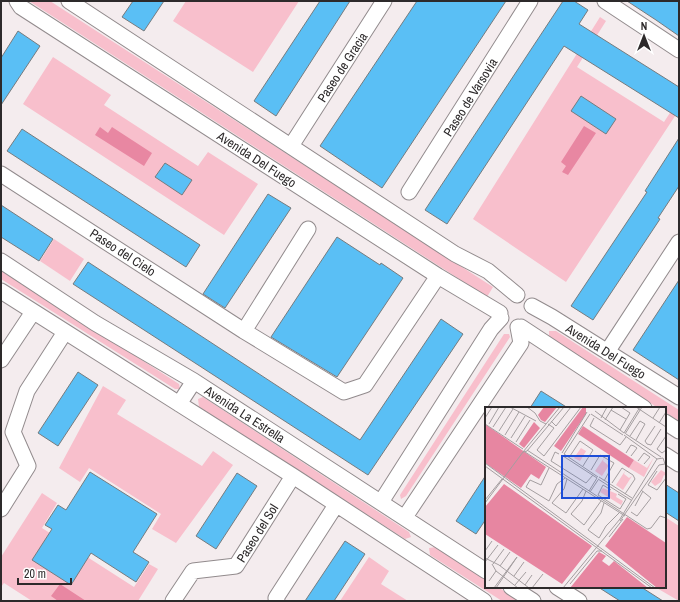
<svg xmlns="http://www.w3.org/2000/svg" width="680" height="602" font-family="'Archivo Narrow',sans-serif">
  <rect width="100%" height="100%" fill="#f4ecee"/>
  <path fill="#f8bfcc" d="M29,1H50L493,287L487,297Z
    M186,1H299L253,72L173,21Z
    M600,17L606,21L577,67L664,122L679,99V110L566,282L473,219Z
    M53,57L111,95L104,105L198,166L208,152L258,184L224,235L23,104Z
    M54,239L84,259L70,281L40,261Z
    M1,269L179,384L180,389H175L1,279Z
    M549,331H556L679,410V421L665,412V408H658L549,337Z
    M504,334H509L510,337L406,496L401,499L400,495Z
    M103,386L126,400L117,414L202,466L213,451L233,465L176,543L152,529L161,514L89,468L80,482L59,468Z
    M203,397L409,532L411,537L405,539L199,407L198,399Z
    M42,493L57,503L42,528L134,587L149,564L158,569L138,601H32L4,583L1,587V557Z
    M665,517L679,526V601L655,587H665Z
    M436,547L486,580V587H498L519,601H502L430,555L429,548Z
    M369,557L389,571L381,584L408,601H340Z"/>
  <path fill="#e887a2" d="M584,126L596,133L568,175L562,172L566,166L561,162Z
    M100,127L108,133L112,127L152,153L144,166L95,135Z
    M60,584L86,601H58L51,596Z"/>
  <path fill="#5abff5" stroke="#767b7e" d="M133,1H164L144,31L122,17Z
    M320,1H350L276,116L254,101Z
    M417,1H506L382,188L320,146Z
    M563,1H574L588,10L579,24L679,87V118L564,46L447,224L425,210Z
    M627,1H679V36L656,20Z
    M18,31L40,46L1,105V58Z
    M581,96L616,119L606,134L571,111Z
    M22,129L200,245L186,267L7,151Z
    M679,138V186L658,218L660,219L593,320L571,306L647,192L645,191Z
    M165,163L192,180L182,195L155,177Z
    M268,194L291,208L225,308L203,294Z
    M1,205L53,239L39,261L1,237Z
    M337,237L380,265L381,263L403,278L337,377L271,337Z
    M88,262L360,440L441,319L463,334L368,475L73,284Z
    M679,280V380L633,350Z
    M78,372L98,385L58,446L38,433Z
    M541,391L568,408H530Z
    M90,472L157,514L133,552L149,562L136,582L91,553L71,585L32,560L52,529L45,525L58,505L66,510Z
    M237,473L257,486L216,549L196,536Z
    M486,475V519L476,534L456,521Z
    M665,484L679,493V521L665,512Z
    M345,541L365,554L334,601H305Z
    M598,587H641L663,601H620Z"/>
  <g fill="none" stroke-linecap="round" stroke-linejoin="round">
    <g stroke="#928b8d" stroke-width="17">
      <path id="minor" d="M17,1L21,7L438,276L500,313
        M69,1L455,254L488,271L517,295
        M605,1L679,50
        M291,146L384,1
        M1,174L244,331L344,392L365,385L438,276
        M409,192L530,1
        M1,261L95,323L194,381L486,571
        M1,291L293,476L484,601
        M532,306L552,317L679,397
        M521,327L644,408
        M244,331L308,229
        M607,352L679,242
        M1,360L33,312
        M179,404L194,381
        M665,422L679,431
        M665,455L679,464
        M381,502L491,329L501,318
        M1,509L28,466L13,432L27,391L65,332
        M405,517L521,343L518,327
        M511,587L533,601
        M557,587L579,601
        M173,601L193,571L236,566L293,476
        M277,601L276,598L336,505"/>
    </g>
    <use href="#minor" stroke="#fff" stroke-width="15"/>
  </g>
  <g text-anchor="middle" stroke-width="3" stroke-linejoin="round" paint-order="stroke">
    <g font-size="13" fill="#2d2a2b" stroke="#fff">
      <text transform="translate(342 67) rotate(-57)" y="5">Paseo de Gracia</text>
      <text transform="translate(470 97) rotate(-58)" y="5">Paseo de Varsovia</text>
      <text transform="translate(257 159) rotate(33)" y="5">Avenida Del Fuego</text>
      <text transform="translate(123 252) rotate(33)" y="5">Paseo del Cielo</text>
      <text transform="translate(606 351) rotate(32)" y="5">Avenida Del Fuego</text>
      <text transform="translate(245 414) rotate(33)" y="5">Avenida La Estrella</text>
      <text transform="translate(257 533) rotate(-58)" y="5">Paseo del Sol</text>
    </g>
  </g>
  <g transform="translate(485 407)">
    <rect width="181" height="181" fill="#f4ecee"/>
    <path d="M98,38L96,41L101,44L103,41L95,54L89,51ZM169,50L159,70L144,61L149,53L162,61ZM119,51L118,54L123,58L126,55L117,69L110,64ZM176,63L181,66V69L179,68L176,75L170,79L166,75ZM140,64L139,67L144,71L147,69L138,83L131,78ZM118,81L132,87L131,90L138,94L136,98L115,85Z" fill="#f8bfcc"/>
    <path d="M59,0H72L60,15L56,13L53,8ZM98,0H101V7L76,44L69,39ZM49,15L55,21L39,41L34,37ZM0,17L61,60L54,72L46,67L36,81L0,56ZM98,19L149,53L144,61L93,27ZM19,77L107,139L77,177L0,127V100ZM142,110L181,136V181H172L120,139ZM114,145L121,149L117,154L124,159L129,154L163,181H85Z" fill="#e786a1"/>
    <path fill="none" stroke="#a49ea0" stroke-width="1" d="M25,0L51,14M42,0L50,6L55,14L61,17M75,0L38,45L42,44L79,0M151,0L181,20M126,3L141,12M110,4L139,26M106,7L138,28M0,11L7,0M109,11L105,19L135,38L141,30M116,11L122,0M168,11L175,0M120,13L128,0M66,14L71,19L86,0M174,16L181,5M0,17L38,42M4,17L14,0M63,17L69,21L52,43L59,49L96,0M170,19L160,34L162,37L166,38L176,22M8,20L21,0M135,23L145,6L136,0M14,24L28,2M139,26L155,0M140,27L157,0M141,27L176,50M20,28L34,5M139,28L172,52M145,29L155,14L160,17L151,33M181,29L172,42L177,46L181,43M26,31L40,9M31,35L45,13M42,43L162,122L166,121L175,109L181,111M40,45L140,109M77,46L102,5M141,46L146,38L149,39M74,47L70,45L66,54L101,76L108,68M79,47L105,7M79,47L113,70M78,49L112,71M85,49L95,34L108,43L98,59M146,49L152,41L149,39M153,54L159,46L162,48M0,56L170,181M159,57L165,50L162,48M0,59L167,181M64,61L56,78L45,73L41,80L64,94L72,77L80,71M106,63L115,48L129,56L119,74M172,64L163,78L172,83L181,71M114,70L147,91M82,72L79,82L67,96L81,106L98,82M113,72L146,93M127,76L137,61L148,68L150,72L140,87M126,83L118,78L113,88L135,102L141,92L133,87M101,84L97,94L86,107L99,118L116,94M104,84L112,71M105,85L113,73M0,93L17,72M0,96L38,45M119,96L116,106L103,123L114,131L121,119L134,106M150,99L158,84M146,105L152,109L166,91L156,83M135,114L174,58M124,130L138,112M0,144L7,134M0,151L14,158L44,181M0,155L13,138M7,157L11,164L33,181M8,157L19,142M15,159L25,145M29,169L39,155M4,174L11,164M85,177L112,144H117M30,178L41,165M40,178L47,168M9,181L32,150L11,181M47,181L58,167M78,181L135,112L172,52L178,51L180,57L174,58"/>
    <path fill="#1d4ed8" fill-opacity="0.15" stroke="#1d4ed8" stroke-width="2" d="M77,49H124V91H77Z"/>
    <rect width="181" height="181" fill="none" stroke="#2d2a2b" stroke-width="2"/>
  </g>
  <rect width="680" height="602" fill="none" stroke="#2d2a2b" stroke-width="4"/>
  <g transform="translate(644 36)" stroke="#ffffff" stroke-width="3" paint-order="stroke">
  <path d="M0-3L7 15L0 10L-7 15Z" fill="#2d2a2b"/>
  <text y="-6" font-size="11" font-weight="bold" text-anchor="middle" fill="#2d2a2b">N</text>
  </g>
  <path d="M18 578v6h53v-6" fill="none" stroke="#2d2a2b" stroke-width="2"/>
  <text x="24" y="578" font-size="12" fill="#2d2a2b" stroke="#ffffff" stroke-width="3" paint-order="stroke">20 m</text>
</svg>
